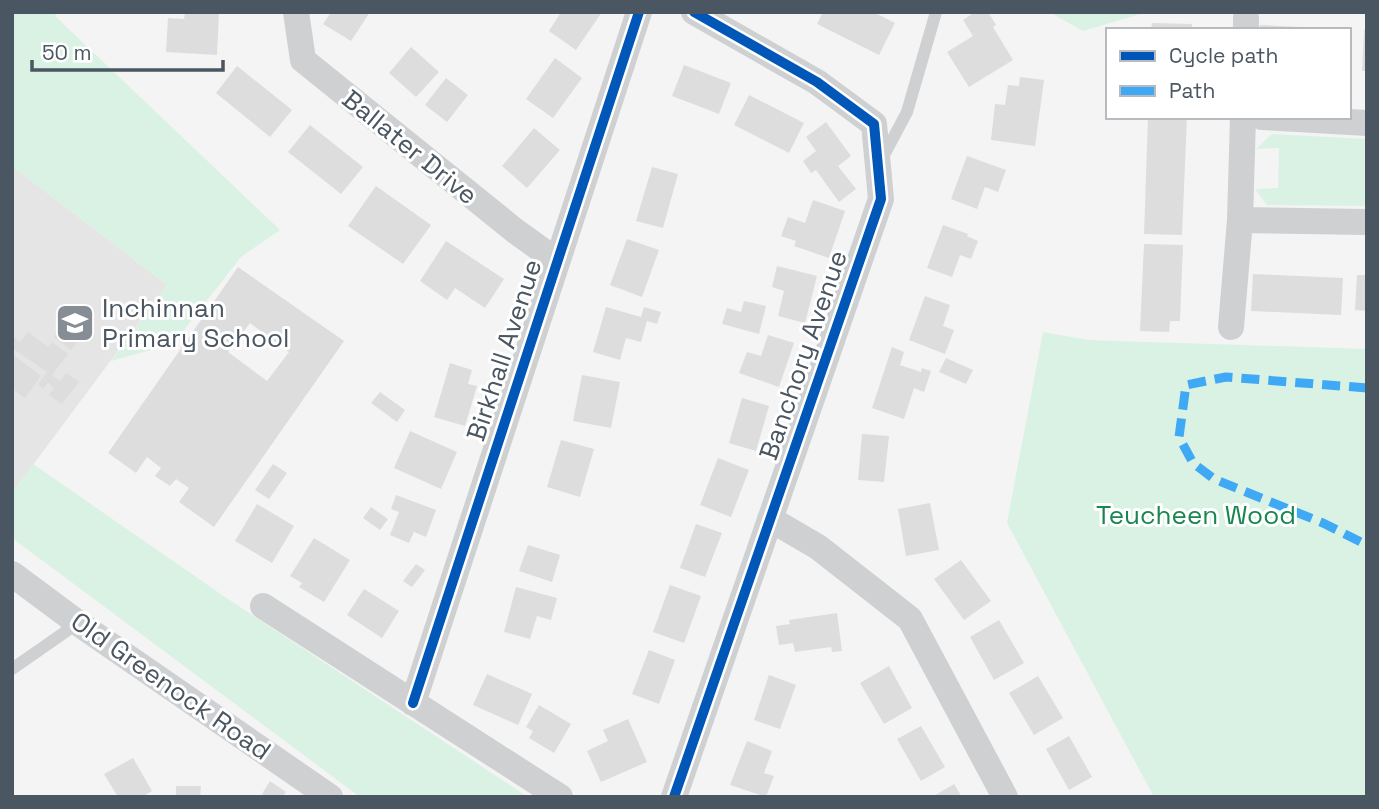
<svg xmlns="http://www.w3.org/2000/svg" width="1379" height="809" font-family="'Space Grotesk',sans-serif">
  <rect width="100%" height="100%" fill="#f4f4f4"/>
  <path fill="#e6e5e6" d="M12,166L167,285L12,493Z"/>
  <path fill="#d9f2e3" d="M12,12H58L55,16L280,230L241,257L173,344L111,361L167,285L12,166Z
    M1049,12H1147L1083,31Z
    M1272,134L1367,139V206L1267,205L1255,189L1278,188L1279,148L1256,149Z
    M1043,332L1088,340L1367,349V797H1154L1007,523Z
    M33,464L225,597L528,797H360L12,538V493Z"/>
  <path fill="#ddddde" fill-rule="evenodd" d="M185,12H219L217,55L166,52L168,18L184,19Z
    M331,12H370L351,41L323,24Z
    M561,12H602L576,50L549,31Z
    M823,12H873L895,23L879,55L817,24Z
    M975,12H988L996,25L993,27L1013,60L969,87L947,52L973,36L963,20Z
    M1152,23L1192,24V30H1151Z
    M1260,25L1321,28V30H1260Z
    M1364,30H1367V71H1362Z
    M411,47L439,72L416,97L389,73Z
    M555,58L582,78L553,118L526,99Z
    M684,65L731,83L719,114L672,96Z
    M237,66L292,110L270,137L216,93Z
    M1020,77L1044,80L1035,146L991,140L995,104L1005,105L1008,85L1019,86Z
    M446,78L468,95L447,122L425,105Z
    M749,95L804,123L789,153L734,125Z
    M1148,117H1187L1182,235L1144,234Z
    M826,122L851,156L838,166L856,189L839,202L816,170L811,173L803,161L816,151L806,137Z
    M310,125L363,167L341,194L288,152Z
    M534,128L560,150L527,188L502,166Z
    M967,156L1006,170L998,192L985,187L977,209L951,199Z
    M652,167L678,174L663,228L636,221Z
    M376,186L431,225L403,264L348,226Z
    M813,200L845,211L829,258L794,246L796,241L781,236L788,217L805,223Z
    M943,225L968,234L967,236L978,241L971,259L960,255L952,277L927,268Z
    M627,239L659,250L642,297L610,285Z
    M446,241L504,279L485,308L455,288L447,300L420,281Z
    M1144,244L1183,245L1180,321H1170L1169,332L1140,331Z
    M777,266L817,276L805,323L778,316L784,291L772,287Z
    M238,267L344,341L214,527L179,502L189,488L176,479L170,486L155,476L161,468L147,457L136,473L108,453ZM250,323L289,352L267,381L228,352Z
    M1253,274L1343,278L1341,315L1251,311Z
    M1357,275H1367V311L1355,310Z
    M925,296L950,305L943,326L954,330L945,354L909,340Z
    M744,301L766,306L759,334L722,324L727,308L741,312Z
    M606,307L641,317L644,307L661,312L657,324L647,321L641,342L626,338L620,360L593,352Z
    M62,326L80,339L71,350L54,337Z
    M28,332L48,347L52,342L68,354L52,375L60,381L66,373L79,382L62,404L49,395L54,388L48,383L43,389L38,384L47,372L12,348V336L20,342Z
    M768,335L794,343L779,387L739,373L747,352L761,356Z
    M892,347L904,352L900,365L921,372L922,368L931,371L924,392L914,388L904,419L872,408Z
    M12,354L41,376L25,398L12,389Z
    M946,358L973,370L966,384L939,372Z
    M450,363L472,370L468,384L477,386L465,426L434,417Z
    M582,375L620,382L611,428L573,421Z
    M380,392L405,410L397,422L371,403Z
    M742,398L769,406L756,451L729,443Z
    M410,431L457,452L441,489L394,468Z
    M862,434L889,436L884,482L858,480Z
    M561,440L594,449L580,497L547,487Z
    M718,458L749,470L731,517L700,505Z
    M273,464L287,473L269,499L255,490Z
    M396,495L436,510L426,537L414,532L409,543L390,535L399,512L391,509Z
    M930,503L939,550L906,556L898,509Z
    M257,504L294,526L272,563L235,541Z
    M371,507L388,519L380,530L363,518Z
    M696,524L722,533L705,577L680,568Z
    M314,538L350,560L324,602L299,587L302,583L290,576Z
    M528,545L560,555L552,582L519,571Z
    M961,560L991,601L964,620L934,579Z
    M416,564L425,570L412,587L403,581Z
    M670,585L701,596L684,643L653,632Z
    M516,587L557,598L551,620L537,616L530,639L504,632Z
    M364,589L399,611L382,638L347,615Z
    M837,613L842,651L832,652L831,647L795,652L793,643L779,645L776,626L790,624L789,620Z
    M999,620L1024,663L994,680L970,637Z
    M649,650L675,660L659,704L632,694Z
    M889,666L912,708L884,724L860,683Z
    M487,674L532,694L518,725L473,705Z
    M769,675L796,685L780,729L754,720Z
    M1038,676L1063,718L1034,735L1009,693Z
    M539,705L571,724L554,753L529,738L533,731L526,727Z
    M628,719L647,762L601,782L587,751L608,741L603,730Z
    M921,726L945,767L921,781L897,739Z
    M1069,736L1092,777L1069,790L1046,749Z
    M747,741L772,751L764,773L774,776L766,797L730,785Z
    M133,758L152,791L142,797H118L104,774Z
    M270,781L286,792L282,797H266L262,794Z
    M954,784L962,797H932Z
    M176,786H201L200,797H176Z"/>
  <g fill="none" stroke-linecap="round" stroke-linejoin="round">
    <path stroke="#ced0d2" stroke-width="12" d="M882,159L907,112L936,12
      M12,669L78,623"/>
    <path stroke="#ced0d2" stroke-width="26" d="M296,12L303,60L514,230L557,261
      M1246,30V18
      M1262,117L1367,123
      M1240,220L1367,222
      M1231,327L1240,220L1243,117
      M770,519L818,547L910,619L1005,797
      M12,574L78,623L330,797
      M263,606L560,797
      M413,703L639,12
      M674,797L881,199L874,124L817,82L694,12"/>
    <path stroke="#3fa9f5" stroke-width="9" stroke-dasharray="18 9" stroke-linecap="butt" d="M1367,388L1226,377L1186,385L1179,437L1193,463L1214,479L1323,523L1367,545"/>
    <g stroke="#fff" stroke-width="15">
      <path id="cycleway" d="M413,703L639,12
        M674,797L881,199L874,124L817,82L694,12"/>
    </g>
    <use href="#cycleway" stroke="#0057b8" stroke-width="10"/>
  </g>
  <defs>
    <g id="school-square" transform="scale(2.0125)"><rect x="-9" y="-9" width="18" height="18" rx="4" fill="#868d94" stroke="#fff"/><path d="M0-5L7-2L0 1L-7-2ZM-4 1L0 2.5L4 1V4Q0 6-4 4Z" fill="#fff"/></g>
  </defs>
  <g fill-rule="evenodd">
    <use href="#school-square" x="75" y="323"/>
  </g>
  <g text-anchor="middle" stroke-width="6" stroke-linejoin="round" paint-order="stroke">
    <g font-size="26" fill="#4a5661" stroke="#fff">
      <text transform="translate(410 147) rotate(39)" y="9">Ballater Drive</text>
      <text transform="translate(504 350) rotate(-72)" y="9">Birkhall Avenue</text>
      <text transform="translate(803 355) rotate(-71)" y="9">Banchory Avenue</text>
      <text transform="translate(171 686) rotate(35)" y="9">Old Greenock Road</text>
    </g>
    <g font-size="26" fill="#4a5661" stroke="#fff" text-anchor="start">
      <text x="102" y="317">Inchinnan<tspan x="102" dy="30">Primary School</tspan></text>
    </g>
    <g font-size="26" fill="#17864f" stroke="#fff">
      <text x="1196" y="524">Teucheen Wood</text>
    </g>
  </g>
  <rect width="1379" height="809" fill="none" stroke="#4a5661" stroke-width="28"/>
  <rect x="1106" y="28" width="245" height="91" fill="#ffffff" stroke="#b7bbc0" stroke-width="2"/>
  <rect x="1120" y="51" width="35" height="10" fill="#0057b8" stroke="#b7bbc0" stroke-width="2"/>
  <text x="1169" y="63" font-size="21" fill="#4a5661">Cycle path</text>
  <rect x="1120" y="86" width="35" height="10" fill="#3fa9f5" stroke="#b7bbc0" stroke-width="2"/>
  <text x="1169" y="98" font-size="21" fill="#4a5661">Path</text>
  <path d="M32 60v10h191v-10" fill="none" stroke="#4a5661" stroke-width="3.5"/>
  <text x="42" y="60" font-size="21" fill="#4a5661" stroke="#ffffff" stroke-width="5" paint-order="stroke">50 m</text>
</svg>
